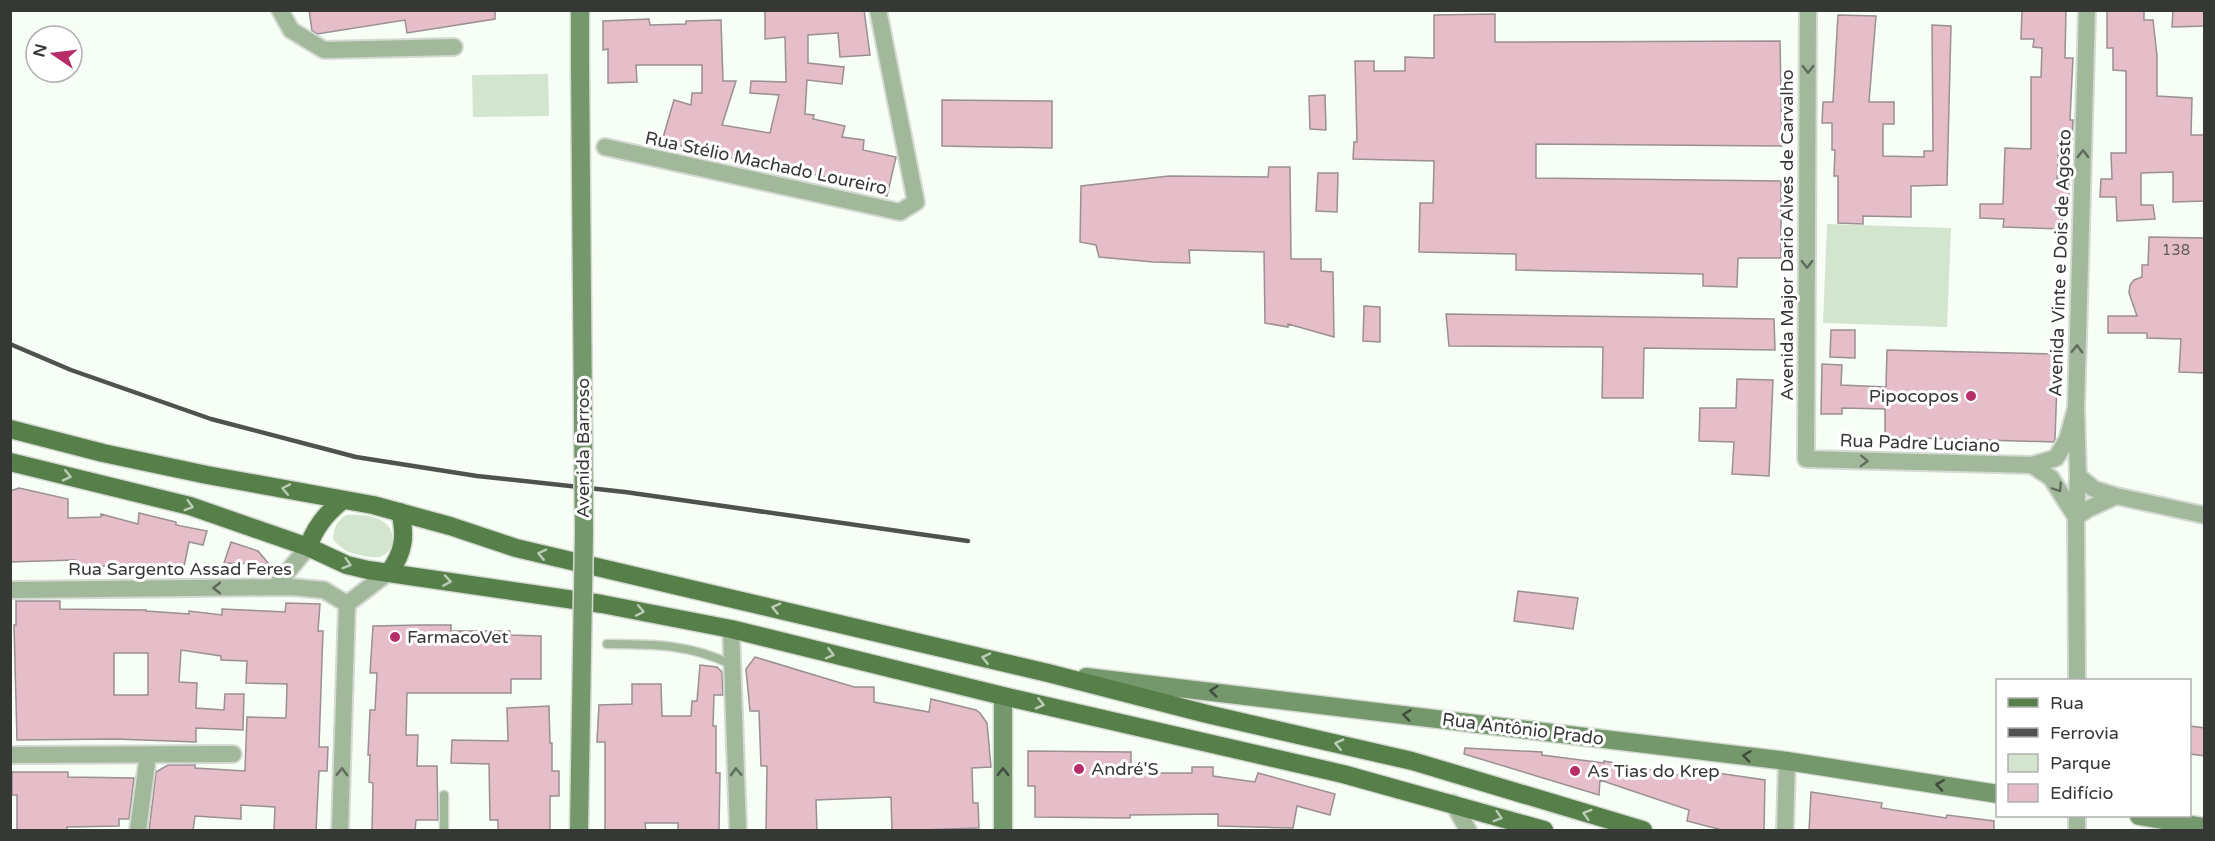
<svg xmlns="http://www.w3.org/2000/svg" width="2215" height="841" font-family="'Varela Round',sans-serif">
  <rect width="100%" height="100%" fill="#f7fef5"/>
  <path fill="#d3e4cf" d="M548,74L549,116L473,117L472,75Z
    M1827,224L1951,228L1947,327L1823,323Z
    M346,515C357,514 378,515 386,524C397,533 394,554 379,557C373,558 365,556 360,555C348,553 340,548 333,539C334,528 336,522 346,515Z"/>
  <path fill="#e5bec9" stroke="#9a8f92" stroke-width="1.5" fill-rule="evenodd" d="M309,10H495V19L407,33L405,20L317,34L312,31Z
    M765,10H864L870,55L840,57L838,33L808,35V63L844,67L842,84L807,80L805,114L814,115L813,119L845,126L842,137L864,140L863,150L896,157L887,196L838,180L778,166L743,161L662,141L674,100L691,105L692,93H702V65H636L637,82L608,83V49L603,50V21L649,19L650,25L686,24V21L721,20L723,81H736L722,125L770,133L779,95L750,93L751,81L786,82L785,37L765,39Z
    M2022,10H2066L2065,58H2073L2070,120H2073L2072,141H2059L2057,179H2069V200H2063L2062,229L2003,227L2004,219L1980,218V204H2003L2005,148L2031,149V77H2041L2042,48L2033,47L2034,39H2021Z
    M2107,10H2144V20H2153L2157,56V96L2192,98L2191,135H2205V201L2173,202V172L2141,173V205H2153L2155,219L2117,221L2116,197H2100L2101,179H2112L2111,153H2126V71L2113,70V48H2107Z
    M2173,10H2205V26L2172,27Z
    M1495,14V42L1780,41L1782,146L1536,144V178L1781,181V258H1738L1737,287L1703,286V274L1516,270V254L1419,252L1420,203H1433L1434,161L1353,159L1354,142H1357L1355,61H1374V71H1405V57L1434,58V15Z
    M1838,15L1876,16L1869,102H1894V124H1883V156L1924,157V151H1933L1932,25L1951,26L1947,185L1911,186V217L1863,216V224L1838,223V176H1834L1835,150H1832V123H1822L1823,102H1833Z
    M1325,95L1326,130L1310,129L1309,96Z
    M942,100L1052,101V148L942,146Z
    M1269,167H1290L1291,259H1321V271L1333,272L1334,337L1288,324V327L1265,323L1264,252L1189,250L1190,263L1153,262L1099,257L1096,245L1080,242L1081,186L1169,176L1268,177Z
    M1318,173H1338L1337,212L1316,211Z
    M2149,237L2204,238L2205,373L2179,372L2181,339L2147,338V333H2108V316H2137L2129,293L2130,285L2134,280L2142,277V265H2148Z
    M1364,306L1380,307V342L1363,341Z
    M1446,314L1774,319L1775,350L1644,348L1643,398H1602L1603,347L1449,346Z
    M1831,330H1855V358L1830,357Z
    M1887,350L2058,354L2055,439L2054,442L1885,437V409L1842,408V414H1821L1822,364L1842,365L1841,385L1886,387Z
    M1737,379L1773,380L1769,476L1732,474L1734,442L1699,441L1700,408H1736Z
    M19,488L68,499V518L101,517V514L138,524L139,513L176,522V525L207,531L203,545L189,542L183,572L139,573L140,566H99V573H76L75,560L10,562V491Z
    M231,542L258,551L269,564L224,563Z
    M1518,591L1578,598L1573,629L1514,621Z
    M16,601H60V609L146,610V611L189,614V611L222,615V609L285,612L286,603L320,604L318,631H323L319,747H328L327,771H319L316,831H274L275,807L241,805V819L195,816L193,831H149L156,772L168,765H195V768L245,771L247,717L286,718L287,684L246,683L247,661L221,660V656L181,650L179,682L197,683L196,708L224,710L225,694H244L243,730L196,728V742L115,739L17,740L14,625H16ZM114,653H148V695H114Z
    M420,625H451V631H510V635L541,636V679H511V693H407L406,735H418L417,766H437L438,820H416L415,831H372L373,783L369,782L370,755H368L370,710H375L377,673H370L373,626Z
    M755,657L854,687H874V702L929,712L931,699L976,710L980,713L987,723L991,767L972,768L973,803H978L979,828L892,831L891,797L816,800L817,831H766L767,766H761L759,711H750L746,669Z
    M700,665L717,667L722,672L723,695H714L713,726H716V773H720L719,831H678V823H645L646,831H605V742H597L599,705L632,704V684H661L662,716H691L692,701H697Z
    M549,706L550,743H552V771H559V796H550V831H498V820H490L489,764L451,763L452,740L508,741L507,708Z
    M2190,726L2205,728V756L2190,754Z
    M1465,748L1542,752V755L1604,763V761L1695,778L1697,770L1765,780L1764,831H1726L1687,821L1689,810L1600,780L1599,795L1464,754Z
    M1028,751L1131,752V773H1192V767H1213V776L1255,782L1258,773L1335,794L1330,815L1297,806L1293,828L1218,826V814L1130,815V818L1035,817V786H1028Z
    M12,772H68V777L134,778L129,819H119V826L67,827V831H17V795H12Z
    M1811,792L1882,803L1881,808L1946,818L1947,815L1994,821V831H1809Z"/>
  <g fill="none" stroke-linecap="round" stroke-linejoin="round">
    <g stroke="#d4dad2" stroke-width="11">
      <path id="lane" d="M607,644C652,644 691,644 732,665
        M444,795V830"/>
    </g>
    <g stroke="#d4dad2" stroke-width="20">
      <path id="street" d="M280,10L291,30L324,50L454,47
        M1808,10L1806,459L2032,465L2056,458L2067,440L2076,408
        M605,147L900,212L916,202L878,10
        M2032,465L2051,478L2076,517
        M2078,476L2094,489L2116,496L2204,515
        M2076,517L2088,509L2116,496
        M275,587L308,547
        M10,590L291,587L324,590L347,604
        M347,604L389,572
        M731,629L738,830
        M2077,680L2076,517L2078,476L2076,408L2087,10
        M10,755L233,754
        M1453,803L1468,830
        M138,830L148,755
        M340,830L347,604
        M1785,830L1787,761
        M2077,830V816"/>
    </g>
    <g stroke="#d4dad2" stroke-width="21">
      <path id="secondary" d="M580,10V65
        M1086,677L1787,761L1998,794
        M1003,696V830
        M2139,816L2204,827"/>
    </g>
    <g stroke="#d4dad2" stroke-width="21">
      <path id="primary" d="M10,429L103,453L207,475L373,505L450,526L516,548L1048,673L1207,714L1412,761L1643,830
        M10,462L190,506L308,547L347,565L368,570L602,604L731,629L1003,696L1343,774L1544,830
        M308,547C315,527 326,513 343,500
        M389,572C404,553 406,535 400,512"/>
    </g>
    <use href="#lane" stroke="#a1b89b" stroke-width="8"/>
    <use href="#street" stroke="#a1b89b" stroke-width="16"/>
    <use href="#secondary" stroke="#75976c" stroke-width="18"/>
    <use href="#primary" stroke="#567f4a" stroke-width="18"/>
    <path stroke="#4f524e" stroke-width="4.5" d="M10,344L71,370L211,419L356,457L477,476L625,492L968,541"/>
    <g stroke="#d4dad2" stroke-width="21" stroke-linecap="butt">
      <path id="secondary-bridge" d="M579,830L584,532L580,65"/>
    </g>
    <use href="#secondary-bridge" stroke="#75976c" stroke-width="18"/>
  </g>
  <defs><path id="oneway-chevron" d="M-2-3.5L2.5 0L-2 3.5" fill="none" stroke-width="1.6" stroke-linecap="round" stroke-linejoin="round" transform="scale(1.5)"/></defs>
  <g stroke="#606b5d">
    <use href="#oneway-chevron" transform="translate(1808 69) rotate(90)"/>
    <use href="#oneway-chevron" transform="translate(2083 154) rotate(-89)"/>
    <use href="#oneway-chevron" transform="translate(1807 264) rotate(90)"/>
    <use href="#oneway-chevron" transform="translate(2077 349) rotate(-88)"/>
    <use href="#oneway-chevron" transform="translate(1864 461) rotate(2)"/>
    <use href="#oneway-chevron" transform="translate(2058 488) rotate(56)"/>
    <use href="#oneway-chevron" transform="translate(217 588) rotate(180)"/>
    <use href="#oneway-chevron" transform="translate(342 772) rotate(-88)"/>
    <use href="#oneway-chevron" transform="translate(736 772) rotate(-92)"/>
  </g>
  <g stroke="#bbccb7">
    <use href="#oneway-chevron" transform="translate(67 476) rotate(13)"/>
    <use href="#oneway-chevron" transform="translate(286 489) rotate(-169)"/>
    <use href="#oneway-chevron" transform="translate(189 506) rotate(16)"/>
    <use href="#oneway-chevron" transform="translate(542 554) rotate(-167)"/>
    <use href="#oneway-chevron" transform="translate(347 564) rotate(17)"/>
    <use href="#oneway-chevron" transform="translate(447 581) rotate(9)"/>
    <use href="#oneway-chevron" transform="translate(776 608) rotate(-167)"/>
    <use href="#oneway-chevron" transform="translate(640 611) rotate(11)"/>
    <use href="#oneway-chevron" transform="translate(830 654) rotate(14)"/>
    <use href="#oneway-chevron" transform="translate(986 658) rotate(-167)"/>
    <use href="#oneway-chevron" transform="translate(1040 704) rotate(13)"/>
    <use href="#oneway-chevron" transform="translate(1339 744) rotate(-167)"/>
    <use href="#oneway-chevron" transform="translate(1587 814) rotate(-163)"/>
    <use href="#oneway-chevron" transform="translate(1498 817) rotate(17)"/>
  </g>
  <g stroke="#424b3f">
    <use href="#oneway-chevron" transform="translate(1214 691) rotate(-174)"/>
    <use href="#oneway-chevron" transform="translate(1407 715) rotate(-173)"/>
    <use href="#oneway-chevron" transform="translate(1747 756) rotate(-173)"/>
    <use href="#oneway-chevron" transform="translate(1003 772) rotate(-90)"/>
    <use href="#oneway-chevron" transform="translate(1940 785) rotate(-171)"/>
  </g>
  <g fill="#b72d6a" stroke="#fff" stroke-width="2">
    <circle cx="1971" cy="396" r="6"/>
    <circle cx="395" cy="637" r="6"/>
    <circle cx="1079" cy="769" r="6"/>
    <circle cx="1575" cy="771" r="6"/>
  </g>
  <g text-anchor="middle" stroke-width="6" stroke-linejoin="round" paint-order="stroke">
    <g font-size="15" fill="#615a59">
      <text x="2176" y="255">138</text>
    </g>
    <g font-size="18" fill="#353834" stroke="#fff">
      <text transform="translate(766 163) rotate(12)" y="6">Rua Stélio Machado Loureiro</text>
      <text transform="translate(1787 235) rotate(-90)" y="6">Avenida Major Dario Alves de Carvalho</text>
      <text transform="translate(2060 263) rotate(-88)" y="6">Avenida Vinte e Dois de Agosto</text>
      <text transform="translate(1920 443) rotate(2)" y="6">Rua Padre Luciano</text>
      <text transform="translate(583 448) rotate(-90)" y="6">Avenida Barroso</text>
      <text x="180" y="575">Rua Sargento Assad Feres</text>
      <text transform="translate(1523 729) rotate(7)" y="6">Rua Antônio Prado</text>
    </g>
    <g font-size="18" fill="#353834" stroke="#fff" text-anchor="start">
      <text x="1959" y="402" text-anchor="end">Pipocopos</text>
      <text x="407" y="643">FarmacoVet</text>
      <text x="1091" y="775">André'S</text>
      <text x="1587" y="777">As Tias do Krep</text>
    </g>
  </g>
  <rect width="2215" height="841" fill="none" stroke="#353834" stroke-width="24"/>
  <rect x="1996" y="679" width="195" height="138" fill="#ffffff" stroke="#aeafae" stroke-width="1.5"/>
  <rect x="2008" y="698" width="30" height="9" fill="#567f4a" stroke="#aeafae" stroke-width="1.5"/>
  <text x="2050" y="709" font-size="18" fill="#353834">Rua</text>
  <rect x="2008" y="728" width="30" height="9" fill="#4f524e" stroke="#aeafae" stroke-width="1.5"/>
  <text x="2050" y="739" font-size="18" fill="#353834">Ferrovia</text>
  <rect x="2008" y="754" width="30" height="18" fill="#d3e4cf" stroke="#aeafae" stroke-width="1.5"/>
  <text x="2050" y="769" font-size="18" fill="#353834">Parque</text>
  <rect x="2008" y="784" width="30" height="18" fill="#e5bec9" stroke="#aeafae" stroke-width="1.5"/>
  <text x="2050" y="799" font-size="18" fill="#353834">Edifício</text>
  <g transform="translate(54 54) rotate(284)"><circle r="28" fill="#ffffff" stroke="#aeafae" stroke-width="1.5"/>
  <path d="M0-4.5L10 22L0 15L-10 22Z" fill="#b72d6a"/>
  <text y="-9" font-size="16" font-weight="bold" text-anchor="middle" fill="#353834">N</text>
  </g>
</svg>
